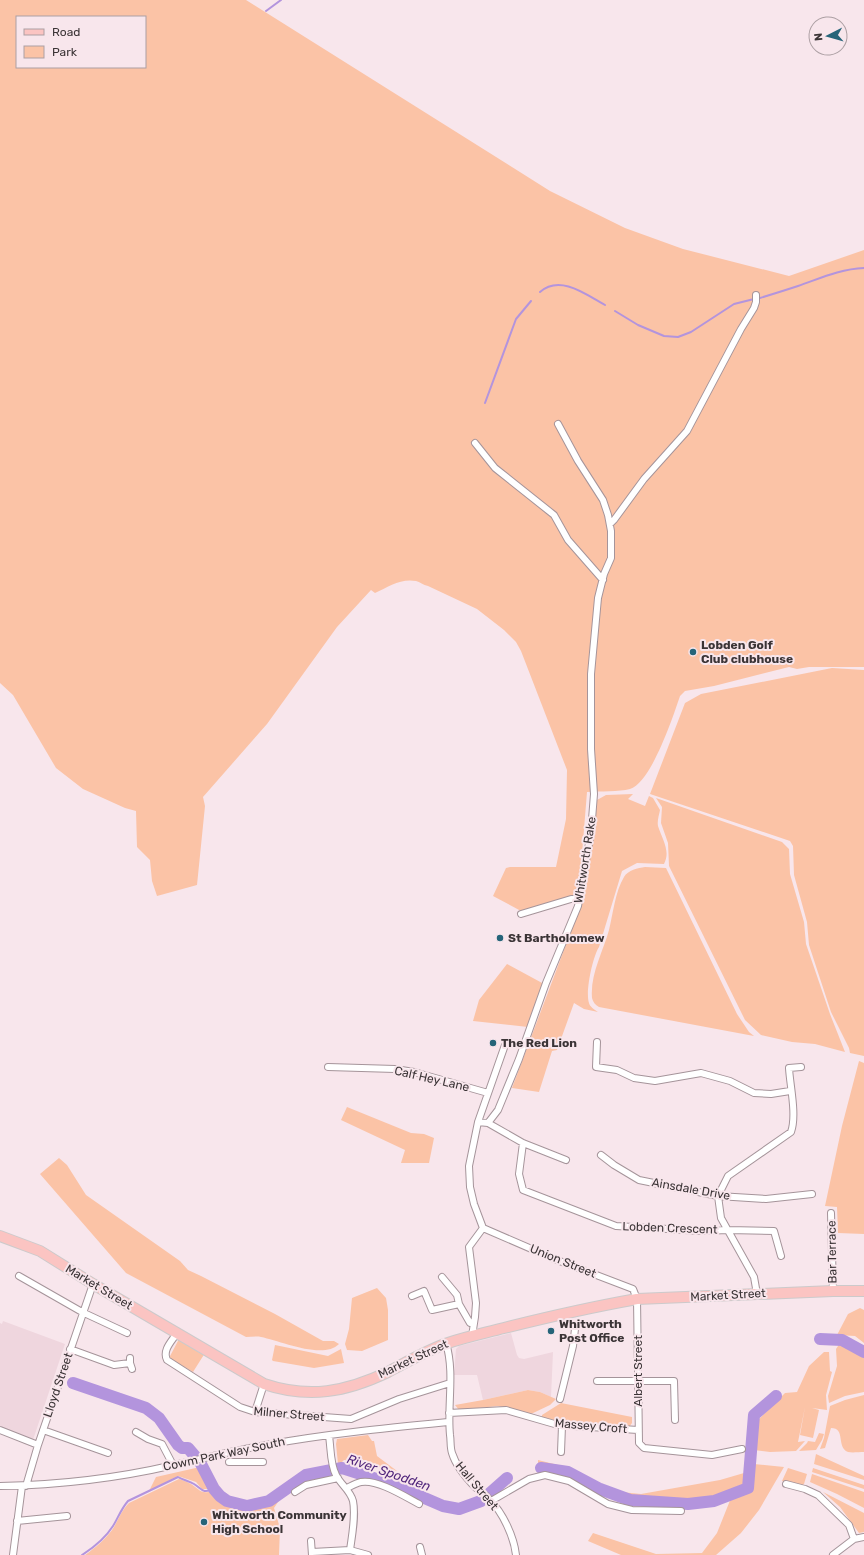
<svg xmlns="http://www.w3.org/2000/svg" width="864" height="1555" font-family="Rubik,sans-serif">
  <rect width="100%" height="100%" fill="#f8e6ec"/>
  <path fill="#efd6de" d="M3,1321L65,1344L33,1440L0,1426V1323L2,1324Z
    M511,1333L517,1355L519,1358L524,1359L553,1352L551,1397L540,1392L528,1390L483,1400L477,1375H454L456,1349L459,1346Z"/>
  <path fill="#fbc3a6" fill-rule="evenodd" d="M0,0H246L550,191L625,228L683,249L789,276L864,250V667H809L797,669L789,667L714,686L685,691L680,696C673,717 651,783 630,789C619,792 600,791 587,792L579,891L570,897L521,911L493,896L506,868L510,867H556L566,819L567,770L521,651L516,642L504,630L477,609L428,586C423,585 420,582 416,581C401,578 388,587 375,593L371,590L337,627L267,724L203,797L205,806L197,885L157,896L152,881L150,860L137,847L136,811L125,808L83,789L56,768L13,695L0,683ZM17,17H145V67H17Z
    M832,668L864,670V1056L850,1053L849,1048L831,1012L809,945L807,922L794,875L793,846L790,841L650,794L685,703L701,694Z
    M633,794L628,799L645,806L649,796L653,798L660,810C659,815 657,821 658,826C662,839 671,851 664,864L637,863L622,871L599,947C593,956 585,992 589,1003C590,1007 594,1009 598,1012L584,1009L574,1003L557,1050L552,1051L539,1092L512,1088L579,910L583,894L597,800L606,795Z
    M656,798L782,842L789,849L790,874L804,922L806,944L830,1014L845,1052L815,1044L792,1042L761,1035L745,1020L669,866L668,843L661,823L662,807Z
    M645,867L666,868L737,1014L749,1032L754,1036L599,1007C595,1005 593,1002 592,998C590,974 603,952 609,930C613,914 615,892 624,877C628,870 638,868 645,867Z
    M507,964L544,984L528,1027L473,1021L479,1000Z
    M859,1061L864,1063V1234L838,1233L837,1207L825,1206L842,1126Z
    M347,1107L411,1133L424,1134L434,1138L429,1163H401L405,1150L341,1120Z
    M59,1158L67,1165L86,1195L180,1261L188,1270L201,1276L275,1314L323,1341H334L339,1344C323,1360 281,1341 261,1337C257,1336 251,1337 246,1337L126,1273L40,1174Z
    M377,1288L386,1298L388,1310V1340L362,1351L347,1350L345,1344L349,1329L352,1298Z
    M860,1308L864,1310V1343L855,1336L837,1335L848,1314Z
    M179,1339L205,1353L193,1372L169,1358Z
    M840,1343L864,1357V1392L845,1396L829,1403L828,1396L837,1366L836,1349Z
    M275,1345L328,1356L341,1349L344,1363L314,1368L273,1361L272,1360Z
    M824,1352H829L830,1371L832,1372L826,1395L827,1410L812,1408L819,1410L813,1438L800,1435L805,1407L798,1442L805,1441L796,1451L770,1452L754,1450L757,1421L785,1393L797,1392L809,1366Z
    M528,1390L540,1392L556,1399L550,1405L531,1414L498,1406L459,1410L455,1405L483,1400Z
    M864,1395V1452C859,1452 852,1453 848,1452C836,1447 846,1428 831,1428L825,1448L820,1449L824,1438L830,1406L845,1400Z
    M561,1403L632,1417V1423L629,1427L567,1423L542,1417V1415Z
    M819,1433L824,1434L822,1440L816,1450L799,1451L807,1443L808,1441L815,1442Z
    M368,1435L372,1441H374L377,1456L397,1471L385,1469L361,1459L354,1462L344,1460L340,1464H338L336,1444L337,1439Z
    M816,1454L864,1476V1480L814,1464Z
    M538,1460L570,1468L606,1487L621,1492L641,1494L720,1480L744,1473L745,1462L748,1463L745,1487L714,1498L688,1501L631,1498L602,1488L570,1471L538,1466Z
    M754,1464L784,1467L759,1510L741,1533L716,1555H621L588,1541L593,1533L656,1554L702,1553L717,1533L731,1498L750,1491Z
    M200,1467L210,1489H202L196,1482L178,1476L149,1491L156,1477Z
    M788,1468L807,1474L804,1484L802,1485L782,1481Z
    M813,1468L864,1485V1489L812,1472Z
    M812,1474L864,1492V1508L837,1494L810,1482Z
    M179,1479C183,1480 187,1482 191,1484C199,1489 201,1495 212,1491C235,1513 252,1512 280,1499L274,1508L280,1528L279,1555H85C94,1549 109,1536 114,1527C119,1518 122,1510 129,1503Z
    M823,1492L864,1513V1532L859,1533L840,1507Z"/>
  <g fill="none" stroke-linecap="round" stroke-linejoin="round">
    <path stroke="#b394dd" stroke-width="2" d="M266,11L281,0
      M540,292C560,274 587,295 605,305
      M760,298C773,294 786,290 798,286C821,278 840,269 864,268
      M615,311L638,325L664,336L678,337L691,332L734,304L754,299
      M485,403L516,319L531,301
      M82,1555C93,1548 106,1537 113,1526C118,1518 121,1509 128,1501L178,1477C183,1480 189,1481 194,1484C202,1489 202,1494 214,1489"/>
    <path stroke="#b394dd" stroke-width="12" d="M820,1339L842,1340L864,1352
      M73,1383L146,1408L159,1418L178,1445L182,1448H188L200,1462L214,1489L220,1496L227,1501L247,1506L269,1501L306,1475L342,1468L392,1484L443,1506L459,1509L481,1501L507,1478
      M541,1468L568,1472L600,1489L630,1500L688,1504L714,1501L748,1488L754,1415L776,1396"/>
    <g stroke="#a5949a" stroke-width="8">
      <path id="minor" d="M475,443L495,468L554,515L568,540L603,580
        M610,524L614,520L644,479L687,431L741,329L754,308L756,302V295
        M521,914L571,899H579
        M597,1042L596,1067L617,1070L634,1078L655,1081L701,1073L730,1081L754,1093L771,1094L790,1091
        M328,1067L395,1069L414,1072L488,1093
        M478,1122L488,1123L523,1143L566,1160
        M488,1123L498,1110L519,1059L546,983L578,906L591,832L594,794L591,749V674L598,598L604,574L611,558V531L608,515L603,500L578,461L558,424
        M523,1143L519,1174L523,1190L616,1226L702,1231L728,1230L774,1231L781,1256
        M601,1155L614,1165L639,1180L718,1196L766,1199L812,1194
        M831,1213L833,1291
        M483,1228L557,1260L633,1289L637,1299L639,1443L644,1448L712,1455L742,1449
        M483,1228L474,1204L470,1187L469,1166L478,1122L505,1045
        M19,1276L82,1312L127,1333
        M442,1277L457,1295L459,1304
        M757,1294L754,1277L721,1218L718,1196L728,1176L791,1132C797,1115 790,1086 789,1068L801,1067
        M412,1296L424,1291L432,1310L459,1304L470,1323L473,1324
        M177,1333C172,1341 162,1350 167,1360L240,1407L255,1412L351,1419L399,1399L450,1383
        M472,1336L475,1317L476,1303L469,1247L483,1228
        M446,1343C455,1373 447,1405 450,1435C451,1441 450,1447 452,1453C456,1466 467,1479 476,1488C481,1492 486,1495 490,1500C503,1513 514,1537 516,1555
        M70,1349L114,1365L130,1363
        M130,1358V1363L132,1369
        M597,1381H674L675,1420
        M560,1399L573,1346L575,1329
        M255,1412L264,1384
        M449,1413L506,1410L558,1425L638,1430
        M0,1430L38,1445
        M43,1430L108,1453
        M136,1432L148,1439L162,1444L173,1465
        M329,1436C331,1448 330,1464 336,1475C341,1485 350,1490 353,1501C356,1516 352,1535 350,1550
        M561,1452L562,1426
        M229,1462H263
        M786,1484L805,1489L818,1495L849,1525L854,1539
        M0,1486C58,1485 118,1478 174,1465C205,1458 235,1450 266,1445C326,1434 388,1428 449,1422
        M26,1486L38,1445L93,1284
        M347,1488C351,1486 356,1483 361,1482C377,1479 404,1496 419,1504
        M295,1492L306,1485L338,1478
        M491,1501L529,1479L545,1475L569,1481L608,1504L632,1510L681,1511
        M17,1521L67,1516
        M311,1541L312,1555
        M420,1547L422,1555
        M312,1552L350,1550L368,1555
        M13,1555L22,1486
        M833,1555L854,1539L864,1537"/>
    </g>
    <g stroke="#cccacb" stroke-width="12">
      <path id="primary" d="M0,1236L40,1251L93,1284L264,1384C309,1399 346,1392 388,1372C407,1362 427,1350 448,1343C466,1337 485,1333 504,1328C548,1317 592,1307 637,1299L833,1291H864"/>
    </g>
    <use href="#minor" stroke="#fff" stroke-width="6"/>
    <use href="#primary" stroke="#fbc4c2" stroke-width="10"/>
  </g>
  <g fill="#256479" stroke="#f8e6ec" stroke-width="1.5">
    <circle cx="693" cy="652" r="4"/>
    <circle cx="500" cy="938" r="4"/>
    <circle cx="493" cy="1043" r="4"/>
    <circle cx="551" cy="1331" r="4"/>
    <circle cx="204" cy="1522" r="4"/>
  </g>
  <g text-anchor="middle" stroke-width="4" stroke-linejoin="round" paint-order="stroke">
    <g font-size="12" font-weight="bold" fill="#3b3436" stroke="#f8e6ec" text-anchor="start">
      <text x="701" y="649">Lobden Golf<tspan x="701" dy="14">Club clubhouse</tspan></text>
      <text x="508" y="942">St Bartholomew</text>
      <text x="501" y="1047">The Red Lion</text>
      <text x="559" y="1328">Whitworth<tspan x="559" dy="14">Post Office</tspan></text>
      <text x="212" y="1519">Whitworth Community<tspan x="212" dy="14">High School</tspan></text>
    </g>
    <g font-size="12" fill="#3b3436" stroke="#f8e6ec">
      <text transform="translate(585 860) rotate(-81)" y="4">Whitworth Rake</text>
      <text transform="translate(432 1079) rotate(13)" y="4">Calf Hey Lane</text>
      <text transform="translate(691 1189) rotate(10)" y="4">Ainsdale Drive</text>
      <text transform="translate(670 1228) rotate(2)" y="4">Lobden Crescent</text>
      <text transform="translate(832 1252) rotate(-91)" y="4">Bar Terrace</text>
      <text transform="translate(563 1261) rotate(22)" y="4">Union Street</text>
      <text transform="translate(99 1287) rotate(31)" y="4">Market Street</text>
      <text transform="translate(728 1295) rotate(-3)" y="4">Market Street</text>
      <text transform="translate(413 1359) rotate(-25)" y="4">Market Street</text>
      <text transform="translate(638 1371) rotate(-90)" y="4">Albert Street</text>
      <text transform="translate(58 1385) rotate(-71)" y="4">Lloyd Street</text>
      <text transform="translate(289 1414) rotate(5)" y="4">Milner Street</text>
      <text transform="translate(591 1426) rotate(5)" y="4">Massey Croft</text>
      <text transform="translate(224 1454) rotate(-12)" y="4">Cowm Park Way South</text>
      <text transform="translate(477 1486) rotate(50)" y="4">Hall Street</text>
    </g>
    <g font-size="13" font-style="italic" fill="#51267c" stroke="#f8e6ec">
      <text transform="translate(389 1472) rotate(19)" y="5">River Spodden</text>
    </g>
  </g>
  <rect x="16" y="16" width="130" height="52" fill="#f8e6ec" stroke="#ac9fa3"/>
  <rect x="24" y="29" width="20" height="6" fill="#fbc4c2" stroke="#ac9fa3"/>
  <text x="52" y="36" font-size="12" fill="#3b3436">Road</text>
  <rect x="24" y="46" width="20" height="12" fill="#fbc3a6" stroke="#ac9fa3"/>
  <text x="52" y="56" font-size="12" fill="#3b3436">Park</text>
  <g transform="translate(828 36) rotate(264)"><circle r="19" fill="#f8e6ec" stroke="#ac9fa3"/>
  <path d="M0-3L7 15L0 10L-7 15Z" fill="#256479"/>
  <text y="-6" font-size="11" font-weight="bold" text-anchor="middle" fill="#3b3436">N</text>
  </g>
</svg>
